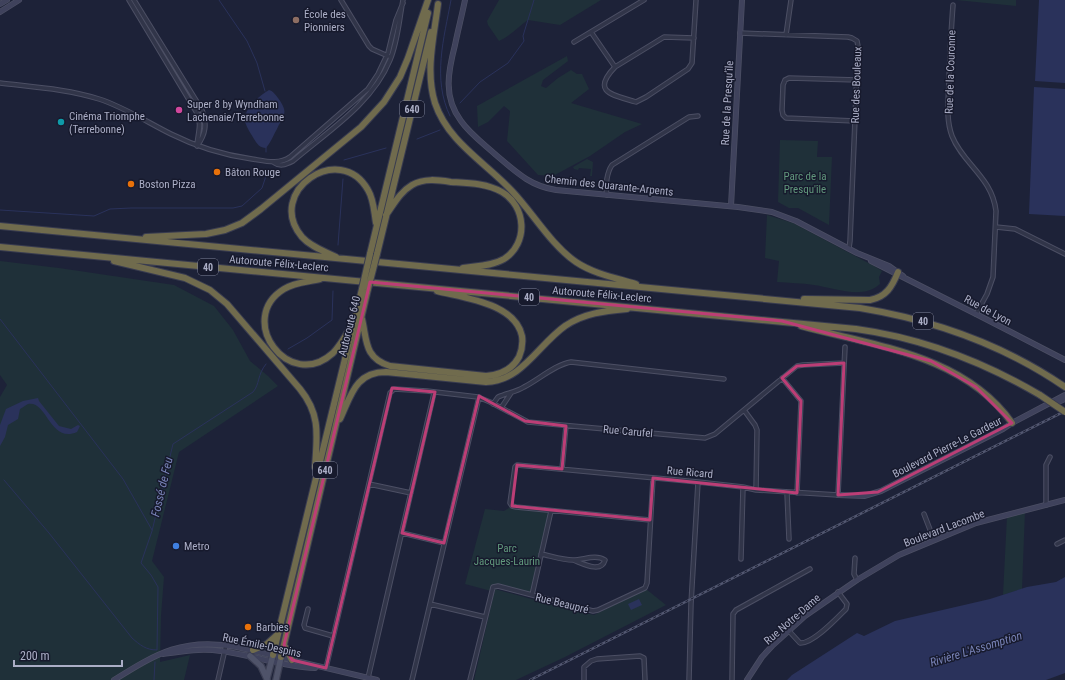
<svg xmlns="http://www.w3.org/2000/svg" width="1065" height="680" font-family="'Roboto Condensed',sans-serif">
  <rect width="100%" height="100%" fill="#1d2238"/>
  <path fill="#1f3039" d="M499,0H601L560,25L528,20C518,27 510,36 499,41L488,25L487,21Z
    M956,0H1016V6Z
    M567,56L568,61L543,80L541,86L546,88L558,78L571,70L577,74H582L589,89L571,103L642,124L625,132L590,156L553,176L538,175L507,141L510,111L504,106L488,122L478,127L477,106Z
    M780,140L818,141L817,157H832L829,225L798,208H789L778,202Z
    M587,159L593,162L592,176H590L591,169L579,168L578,170L574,169L573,167Z
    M767,215L793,223L874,266L882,271L879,277L880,284C863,300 835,288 814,285C802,283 789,283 777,282L779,261L765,258Z
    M0,261L59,268L174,285L214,306L233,330L250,361L268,376L278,386L179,452L152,561L164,577L161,616L160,662L190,655L184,680H0V397L7,385L0,375Z
    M512,506L551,511L532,595L495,586L491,591L465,584L485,509L504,511Z
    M1025,511L1022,589L1003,595L1007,516Z
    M495,589L567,609L594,615L646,589L666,605L565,657L516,680H474Z"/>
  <path fill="#2a325b" d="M1039,0H1065V83L1035,81Z
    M1034,87L1065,89V216L1029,214Z
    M269,90C273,91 275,94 278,98C289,113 284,114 277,129C273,136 271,142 266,148C260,148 257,144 254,139C251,134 247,128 245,122C243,109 259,96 269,90Z
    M38,398L39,401L59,426L71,429L78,425L80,426L77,432C50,444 47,400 28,404C26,405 22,408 20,409L18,419L8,425L5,437L0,446V425L6,409L23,401Z
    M1065,577V673L1046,680H787L792,675L857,633L864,636L895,621L990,599L1027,587L1056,582Z
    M639,599L642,605L631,610L628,604Z"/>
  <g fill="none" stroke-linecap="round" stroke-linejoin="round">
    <path stroke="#2a325b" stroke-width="1" d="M219,0L247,41L257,63L265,91
      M460,103L480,82L508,63L524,41L523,36L534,0
      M450,116C432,79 444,38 451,0
      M417,139L440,130
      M266,147V152
      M344,160L386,148
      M0,210L94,216L110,209L131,208H233L242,206L262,188L267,173
      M338,245L343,179
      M0,319L123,479L152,530
      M288,349L307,338L332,320L333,291
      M4,480L49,533L132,638C140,645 146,650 157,650L158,587L151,575L141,563L152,531L173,444L253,392C260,384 257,375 266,364
      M154,680L155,662"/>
    <g stroke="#4c4f64" stroke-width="5.5">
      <path id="street" d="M129,0L197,113C202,124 198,133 197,145
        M134,0L202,110C207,124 206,134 197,146
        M341,0L369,46L372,49L388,56
        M953,5C951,30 950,54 949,78C949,97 945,117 952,136C963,164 992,177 996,211L993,277L987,294L976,314
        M591,32L615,67C590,93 614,95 636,102L646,97L688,69L692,63L696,0
        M740,33L848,37L852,38L857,41L858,46L850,241L849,248
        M786,35L791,0
        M574,42L644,0
        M615,67L664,37L694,38
        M0,83C33,87 67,89 99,99C124,107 147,122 171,134C197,147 223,155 252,159C265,161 279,165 290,157L368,89L378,74L388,53L396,20L403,3
        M855,121L786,118L783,115L782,110L783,85L785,80L789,78L857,80
        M273,162C280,167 285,165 293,161C328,131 372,104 390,60C398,41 399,20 403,0
        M607,195C605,186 607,172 612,165L689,117L698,116
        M996,227L1015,229L1065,254
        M782,378L801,401L797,493
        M493,404L498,397C507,393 516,392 524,387C538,380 556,364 571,362L724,379
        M501,408L511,393
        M744,410L755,425L757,430L756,490
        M562,469L566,426
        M369,484L411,493
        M787,493L789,539
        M1046,505V465L1050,457
        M924,514L934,540
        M650,520L516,507L512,506L510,503L515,467L517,465L698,482L743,487L756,490L838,495L845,347
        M402,533L444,543
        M1057,544L1065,540
        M541,554C551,556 563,560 573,560C584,560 595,554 605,560C601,574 582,563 573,560
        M855,558L854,574L857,580
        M741,559L743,487
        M532,595L551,511
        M430,604L485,617
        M308,609L304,625L305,628L333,636
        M789,631L800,643C813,644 837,618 846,609L847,604L838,592
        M326,668L390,393L394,389L427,391L478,397L490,402L528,422L705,438L715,434L797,366L803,365L844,363
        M368,678L434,393
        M218,680L226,645
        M412,680L479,397
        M470,680L493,587L498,586L593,611L598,610L645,588L647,583L653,478
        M584,680V667L591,661L597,659L640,656L644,658L645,680
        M689,680L691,604L698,482
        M732,680L733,614L736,610L810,569"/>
    </g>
    <g stroke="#4c4f64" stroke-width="6">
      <path id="secondary" d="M465,0C462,15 458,30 455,45C448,72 443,97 461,121C470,134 484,144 496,155C516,172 530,186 556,190L738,207L772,212L796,221L857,253L889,266L903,276
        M0,4L7,0
        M0,12L19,0
        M731,206L742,0
        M871,261L976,314L1065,360
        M1056,403L1065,399
        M838,495L864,496L881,491L1003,429L1012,423L1065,395
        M163,654C183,651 201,648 221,651C253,655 283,667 315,668
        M114,680C157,653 184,637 237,647L377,680
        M747,680L762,657L773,645L805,616L857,580L899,555L976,523L1065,500"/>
    </g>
    <g stroke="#3b3e52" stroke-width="8">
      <path id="primary" d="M250,656L261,666L267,679
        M267,678L273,655
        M276,680L281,657"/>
    </g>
    <g stroke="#393c50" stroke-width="8">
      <path id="highway" d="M438,4C434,36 425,71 435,103C448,142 485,162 512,191C533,213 551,245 576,262C594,274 616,278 636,284
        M386,215C394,204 400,192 412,185C424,178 438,180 451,182C468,183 486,183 502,192C526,206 529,243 504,259C492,266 476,266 463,268
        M0,226L860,308C933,320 1004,345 1065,387
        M146,237L206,234L225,230L242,223L261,209L361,127L384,102L400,77L408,58L428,0
        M0,247L856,329C922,338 982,361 1040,395
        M370,254L428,13
        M377,254L431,32
        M336,257C324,251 311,247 302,237C264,192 340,140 368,190C374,200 374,212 376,223
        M114,261L185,278L210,290L227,304L300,389C321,415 317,436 315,467
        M320,279C308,282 295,282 284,289C235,319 289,393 333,353C340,346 345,337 350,328
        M804,299L870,300C886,297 892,287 898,272
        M362,319C367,340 364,358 390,366L486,376C500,375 512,370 519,357C522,350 523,343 522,336C515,303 464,298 437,291
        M801,326C875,346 964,355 1012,423
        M340,419C351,396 355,372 386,372L486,382C522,381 538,345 565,326C584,313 605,311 627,309
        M284,645L292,660
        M253,650L267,644L277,635
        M273,655L362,289
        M281,657L368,289"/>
    </g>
    <use href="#street" stroke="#313549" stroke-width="3.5"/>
    <use href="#secondary" stroke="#3f425c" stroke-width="4.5"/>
    <use href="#primary" stroke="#4f5369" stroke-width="5.5"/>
    <use href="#highway" stroke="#706b4d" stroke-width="6"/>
    <g stroke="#525770" stroke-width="2.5">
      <path id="rail" d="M530,680L1065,411"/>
    </g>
    <use href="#rail" stroke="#171a2d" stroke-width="1" stroke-dasharray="3" stroke-linecap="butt"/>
    <g stroke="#393c50" stroke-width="8" stroke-linecap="butt">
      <path id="highway-bridge" d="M362,289L370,254
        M368,289L377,254
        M1040,395L1065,412"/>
    </g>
    <use href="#highway-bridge" stroke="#706b4d" stroke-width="6"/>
  </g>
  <path fill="none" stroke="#bc3e76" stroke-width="3" stroke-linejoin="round" d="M370,282L782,321L931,361L976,387L1012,423L878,492L838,495L844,363L797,366L782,378L801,401L797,493L653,478L650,520L512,506L517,465L562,469L566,426L525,421L479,396L444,543L402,533L435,392L392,388L326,668L292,660L284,645Z"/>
  <circle fill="#8d6e63" stroke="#171a2d" stroke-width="1.5" cx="296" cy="20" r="4"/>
  <circle fill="#d1479c" stroke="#171a2d" stroke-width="1.5" cx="179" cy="110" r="4"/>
  <circle fill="#0f9aa8" stroke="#171a2d" stroke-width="1.5" cx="61" cy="122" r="4"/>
  <g fill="#e8710a" stroke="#171a2d" stroke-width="1.5">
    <circle cx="217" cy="172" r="4"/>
    <circle cx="131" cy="184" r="4"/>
    <circle cx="248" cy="627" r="4"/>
  </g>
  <circle fill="#3f7fe0" stroke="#171a2d" stroke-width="1.5" cx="176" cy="546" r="4"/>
  <g text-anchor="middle" stroke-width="3" stroke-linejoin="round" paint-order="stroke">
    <g fill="#171a2d" stroke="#7f8298" stroke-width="1">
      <rect x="400" y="101" width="24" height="16" rx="3"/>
      <rect x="198" y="259" width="20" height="16" rx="3"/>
      <rect x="519" y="289" width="20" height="16" rx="3"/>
      <rect x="913" y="313" width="20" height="16" rx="3"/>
      <rect x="313" y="462" width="24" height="16" rx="3"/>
    </g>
    <g font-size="10" font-weight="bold" fill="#abaec6">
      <text x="412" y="113">640</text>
      <text x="208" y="271">40</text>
      <text x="529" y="301">40</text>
      <text x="923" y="325">40</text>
      <text x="325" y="474">640</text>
    </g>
    <g font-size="11" fill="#abaec6" stroke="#171a2d" text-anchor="start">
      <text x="304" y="18">École des<tspan x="304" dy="13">Pionniers</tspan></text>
      <text x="187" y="108">Super 8 by Wyndham<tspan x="187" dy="13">Lachenaie/Terrebonne</tspan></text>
      <text x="69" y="120">Cinéma Triomphe<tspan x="69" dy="13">(Terrebonne)</tspan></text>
      <text x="225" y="176">Bâton Rouge</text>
      <text x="139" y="188">Boston Pizza</text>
      <text x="184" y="550">Metro</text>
      <text x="256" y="631">Barbies</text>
    </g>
    <g font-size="11" fill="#abaec6" stroke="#171a2d">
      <text transform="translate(950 72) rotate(-88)" y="4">Rue de la Couronne</text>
      <text transform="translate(856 85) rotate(-88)" y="4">Rue des Bouleaux</text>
      <text transform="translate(727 103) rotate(-87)" y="4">Rue de la Presqu'île</text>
      <text transform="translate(609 185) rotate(6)" y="4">Chemin des Quarante-Arpents</text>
      <text transform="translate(279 263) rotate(5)" y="4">Autoroute Félix-Leclerc</text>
      <text transform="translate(602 294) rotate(5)" y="4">Autoroute Félix-Leclerc</text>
      <text transform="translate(988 310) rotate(28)" y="4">Rue de Lyon</text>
      <text transform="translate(349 326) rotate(-76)" y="4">Autoroute 640</text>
      <text transform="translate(628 431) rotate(5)" y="4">Rue Carufel</text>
      <text transform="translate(947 447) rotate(-27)" y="4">Boulevard Pierre-Le Gardeur</text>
      <text transform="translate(690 472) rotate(5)" y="4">Rue Ricard</text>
      <text transform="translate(944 528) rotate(-21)" y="4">Boulevard Lacombe</text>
      <text transform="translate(562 603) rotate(14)" y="4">Rue Beaupré</text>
      <text transform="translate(792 619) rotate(-41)" y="4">Rue Notre-Dame</text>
      <text transform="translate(262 645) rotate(12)" y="4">Rue Émile-Despins</text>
    </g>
    <g font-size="11" fill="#61987c" stroke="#171a2d">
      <text x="805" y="180">Parc de la<tspan x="805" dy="13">Presqu'île</tspan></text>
      <text x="507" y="552">Parc<tspan x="507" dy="13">Jacques-Laurin</tspan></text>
    </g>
    <g font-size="12" font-style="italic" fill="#7882b6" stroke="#171a2d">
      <text transform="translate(162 487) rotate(-77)" y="4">Fossé de Feu</text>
      <text transform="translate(976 649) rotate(-17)" y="4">Rivière L'Assomption</text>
    </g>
  </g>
  <path d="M14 660v6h108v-6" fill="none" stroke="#abaec6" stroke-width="2"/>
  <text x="20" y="660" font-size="12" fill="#abaec6" stroke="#171a2d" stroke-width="3" paint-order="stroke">200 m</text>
</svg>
